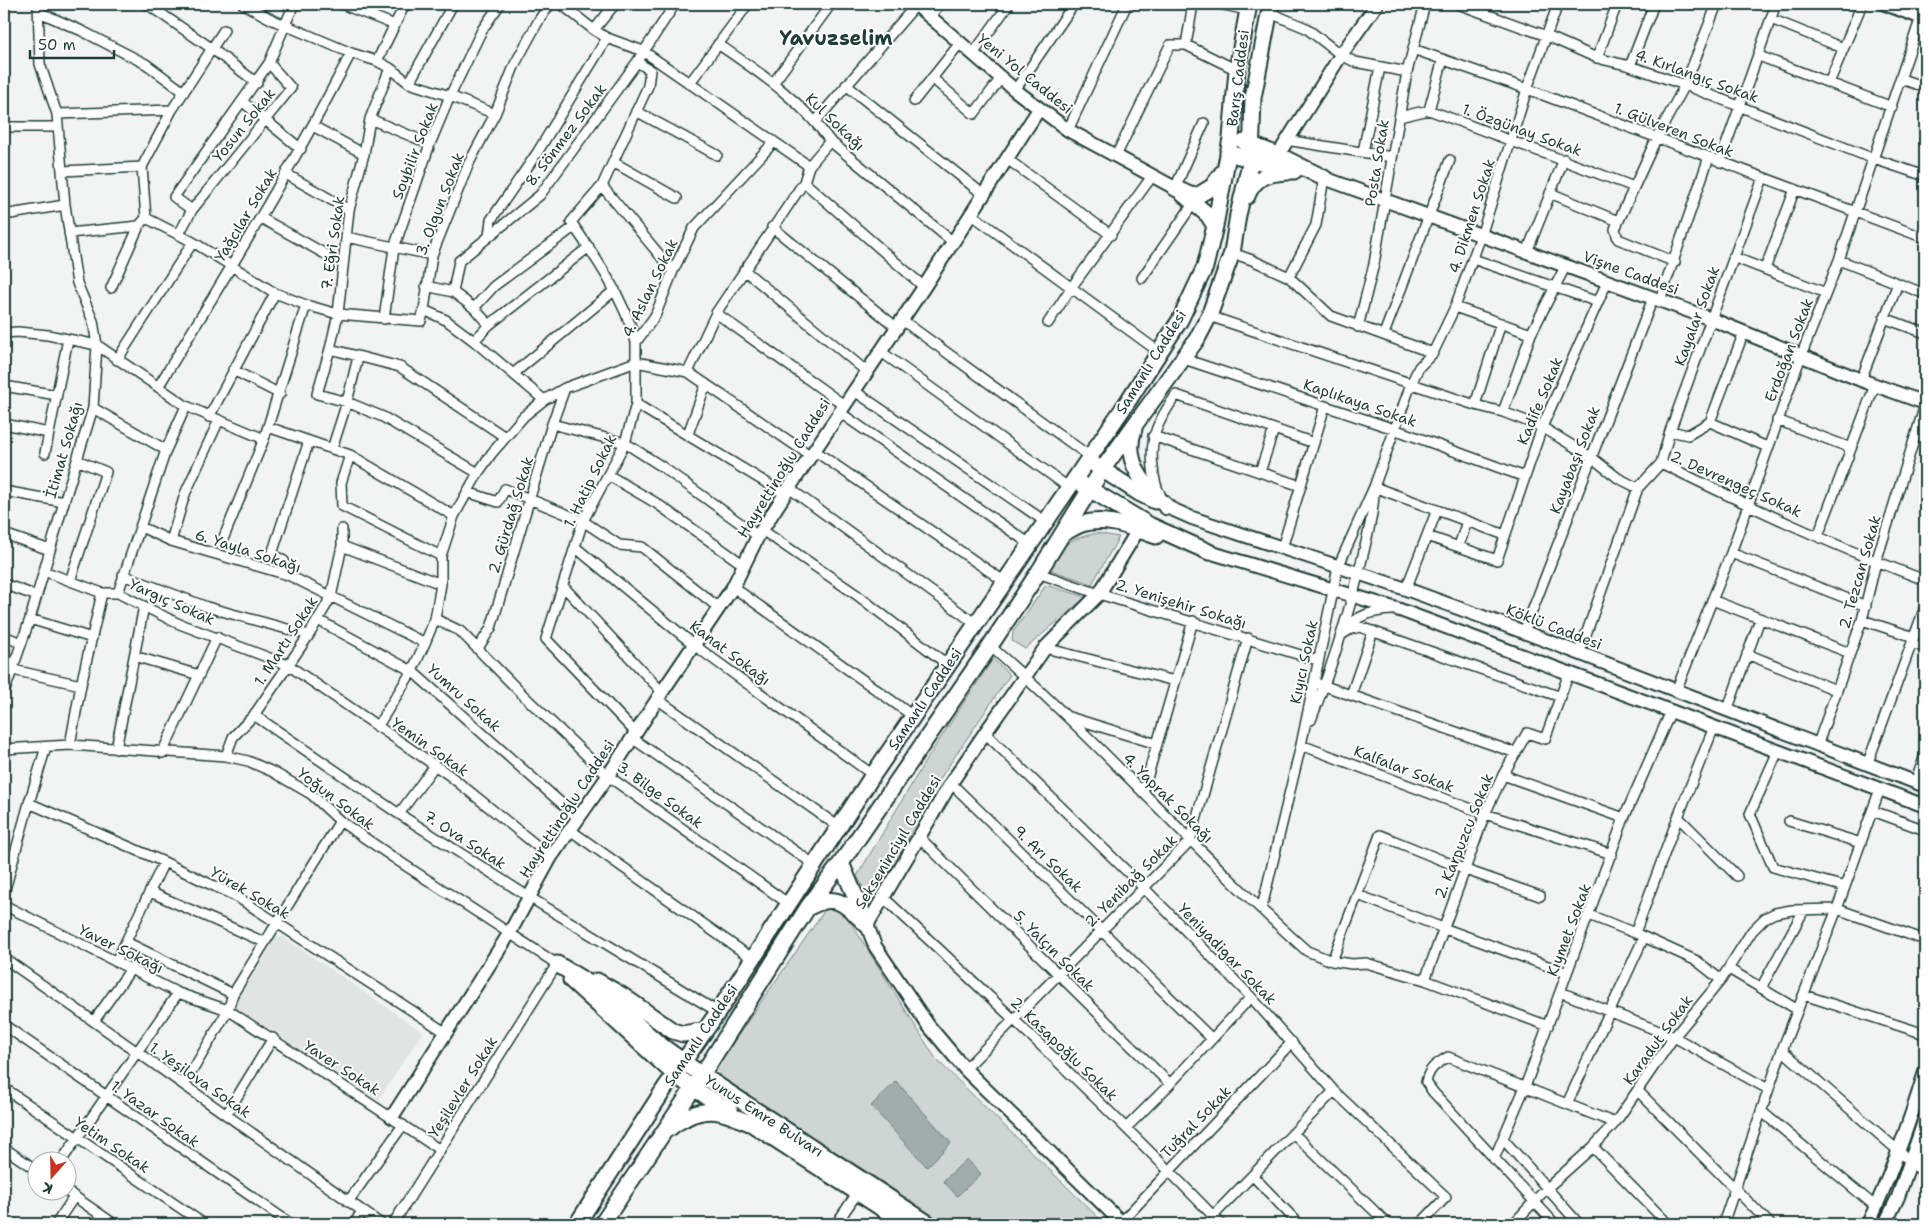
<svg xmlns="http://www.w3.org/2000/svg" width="1929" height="1228" font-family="'Shantell Sans',sans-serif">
  <rect width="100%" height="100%" fill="#f2f3f3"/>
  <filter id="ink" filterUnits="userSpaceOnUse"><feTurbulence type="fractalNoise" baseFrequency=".02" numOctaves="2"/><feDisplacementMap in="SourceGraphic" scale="10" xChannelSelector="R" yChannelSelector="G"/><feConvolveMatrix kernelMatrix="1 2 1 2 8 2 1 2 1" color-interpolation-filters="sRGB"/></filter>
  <g filter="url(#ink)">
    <path fill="#e0e4e3" d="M276,937H283L423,1032L378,1100L234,1006Z"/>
    <path fill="#ced5d3" stroke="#768984" d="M1097,533L1119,537L1092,584L1048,569C1065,543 1066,540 1097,533Z
      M1046,585L1086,597L1025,649L1012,641L1013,632Z
      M993,659L1010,675L943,774L880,891L874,894L865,891L857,876L926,760Z
      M834,905L843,910L936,1059L1105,1224H944L869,1173L722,1080L716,1067L825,910Z"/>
    <path fill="#a1adaa" stroke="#6d807b" d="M896,1081L951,1143L927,1167L871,1106Z
      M967,1159L981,1174L957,1196L943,1181Z"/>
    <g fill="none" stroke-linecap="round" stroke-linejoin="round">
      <g stroke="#1f3d34" stroke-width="12">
        <path id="street" d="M147,4L211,48L257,83
          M243,4L273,20L351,53L377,61L390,68L409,83L450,96L495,114
          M341,4L395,25
          M561,4L594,30L607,38L643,51L809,166
          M1219,4L1247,10
          M1458,4L1547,36L1597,58L1630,66L1685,85L1874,159L1925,176
          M39,12L82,31L146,64L184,92
          M1268,12L1306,28L1341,55L1355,62L1407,72
          M929,17L940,4
          M1771,19L1843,48
          M594,30L615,4
          M718,44C760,73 801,100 830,141L953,242
          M1186,45L1193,4
          M1413,49L1527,89L1925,238
          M973,54L1009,4
          M1759,56L1892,107
          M1597,58L1617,4
          M377,61L405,4
          M1630,66L1654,4
          M390,68L370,119L364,154L349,210L338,314L330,349L317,394L347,402L383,417L478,473
          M932,78L974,114L1001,78
          M1901,79L1925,87
          M774,82L831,4
          M409,83L453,4
          M1829,83L1862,4
          M689,84L748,4
          M846,85L984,195
          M1015,90L1074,4
          M914,101L960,43
          M243,102L301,149
          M1429,110L1443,59
          M636,111L717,155
          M57,114L172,110
          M1399,117L1429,110L1634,187
          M370,119L430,144
          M816,121L916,5
          M313,126L364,154
          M4,127H58
          M1068,130L1127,4
          M1286,140L1392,157
          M1363,152L1380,67
          M1116,156L1170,45H1186L1237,70
          M1007,159L1111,235
          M613,162L677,198
          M1720,162L1776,4
          M63,171L142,167
          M286,174L349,210
          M804,182L924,287
          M602,186L673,271
          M1175,188L1204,123
          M1550,193L1618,221
          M192,210L174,197L269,63
          M971,214L1159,352
          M4,215L65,205
          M146,218L142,167L172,110L224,30
          M261,218L343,264
          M772,227L896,327
          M69,233L139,226L146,218L193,242L275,293L306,305L338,314L421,321L424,310L432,255L469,163L495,114L515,64L539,20L550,4
          M179,234L192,210L291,88L269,63L294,4
          M489,236L491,220L537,153L607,38
          M346,237L432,255
          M1527,252L1564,159
          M1232,253L1252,260L1289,277L1331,316L1433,353
          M1733,257L1826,293
          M1473,259L1598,302
          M1839,260L1925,294
          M1675,262L1618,239L1615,229L1657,137L1685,85L1717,4
          M1765,269L1795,189
          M744,270L866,371
          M1289,277L1316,225L1324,178
          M1142,278L1195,201
          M426,286L453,292L474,308L489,325
          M111,288L139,226
          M453,292L459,261L540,195L637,62L675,4
          M1660,300L1709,157
          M1455,307L1531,334
          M474,308L494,286L574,227
          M424,310L446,320L474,341L544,400
          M716,313L844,405
          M1209,316L1475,405L1503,412L1542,427L1591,457L1618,478L1638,488L1661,463C1747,505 1835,547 1925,580
          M1884,318L1925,333
          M384,319L394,248L430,144L450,96L482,30L500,4
          M902,320L1089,456
          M1048,323L1071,288L1153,175
          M1358,327L1374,264L1407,72L1425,4
          M4,333L18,332L48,335L97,345L186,406L264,439
          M1384,334L1450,160
          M474,341L489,325L589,247
          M636,342C623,297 597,259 571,222L602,186L648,86L650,70L637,62
          M330,349L400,367L505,437
          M880,351L1068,487
          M1184,359L1394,429L1525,477
          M117,360L193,242
          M233,370L280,394
          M688,372L716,313L804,182L809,166L830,141
          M513,374L615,290
          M1861,380L1898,283
          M4,386L57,395
          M158,387C225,278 292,168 351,53
          M853,390L1046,522
          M636,404L785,494
          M1475,405L1501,323
          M93,408L166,450
          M839,412L1030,544
          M1503,412L1531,334L1565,267
          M209,417L275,293
          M1777,420L1851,448
          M1710,422L1744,332
          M4,424L49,433
          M552,424L625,443L661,466L758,536
          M268,427L350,455L454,516
          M1670,431L1688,435L1710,422L1767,447
          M688,434L706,384
          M1153,436L1301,486
          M332,449L347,402L358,357
          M815,451L1005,582
          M45,453L68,339
          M350,455L341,483L342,506L441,556
          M1661,463L1670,431L1763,178
          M1260,472L1274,429
          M608,475L656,503L744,565
          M1374,487L1505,535
          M789,488L976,624
          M4,491L64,502
          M467,492L498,502L505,489L583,521L619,545L642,547L719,608
          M1160,494C1155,486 1154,477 1153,468C1149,436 1159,420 1176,395L1314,443
          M141,527L171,541L288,575L425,643
          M762,530L857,595L948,665
          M4,534L50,550
          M1427,536L1497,560L1542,427L1607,282
          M1818,536L1875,385
          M224,537L264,439L306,305
          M171,541L185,494L219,420
          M342,546L441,584
          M1459,546L1467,521
          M575,547L694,645L873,775
          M1282,548L1325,406
          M1731,553L1866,606
          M44,571L102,593H118L177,623L288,665L449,775L551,857
          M1038,573L1099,594L1317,660
          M123,575L207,607L309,635
          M288,575L284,561L272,554L309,441
          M70,581L106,472L77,460
          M4,584L37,596
          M563,586L662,692
          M733,587L913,716
          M1406,589L1437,510
          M118,593L166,450L186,406
          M1712,600L1850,653
          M30,619L92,638
          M435,619L460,631L522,694L608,776L789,904
          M318,620L412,671L578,818
          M1862,620L1914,637
          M1344,631C1356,615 1373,611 1392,610
          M1524,632L1653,298
          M1341,635L1351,629L1360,627L1561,697
          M4,636L21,643
          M1912,643L1925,648
          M990,646C1101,742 1197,854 1307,951L1332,961L1352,964L1366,963L1425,980L1548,1026
          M478,648L491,628L552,424L565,388
          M1045,648L1175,681
          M1579,654L1638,488
          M1747,654L1836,690
          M134,656L199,675
          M13,670L81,685
          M1319,684L1516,753
          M1676,691L1731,553L1801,356L1839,260L1921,17
          M4,693L30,619L64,502L93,408L97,345L93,321L77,283L65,205L57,114L40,64L38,4
          M1351,695L1373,631
          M657,699L839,827
          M1727,711L1760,619
          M254,715L399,814L529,897L718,1012
          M1069,717L1157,744
          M1311,720C1332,666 1350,611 1363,555C1368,533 1374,512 1374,490
          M377,727L412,671L425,643L435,619L441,584V556L454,516L478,473L492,453L524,416L544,400L565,388L636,362V342L655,316L673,271L694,228L774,142
          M636,733L546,639L583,521L625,443L636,404V362L688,372L811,456
          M985,733L1144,888L1251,997L1334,1091L1446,1197L1420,1224
          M632,738L815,865
          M70,745L81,685L102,593
          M1301,745L1485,814L1612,854
          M1817,746L1862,620L1876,562L1925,405
          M4,749L70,745L226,756L248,761L273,772L311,794L340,821L400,862L557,964L393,1224
          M116,749L144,606
          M1778,751L1750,814L1773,867L1845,887
          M162,753L217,637
          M226,756L233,737L254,715L309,635L331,597L342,546V529
          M1867,765L1925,607
          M1503,775L1624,818
          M951,783L1212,1039
          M1915,783L1925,755
          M1143,792L1193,621
          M29,803L164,862L237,897L445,1032
          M1873,811L1925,830
          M399,814L435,765
          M1678,817L1737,876
          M1789,821L1861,843
          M570,830L753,959
          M919,837L1170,1084
          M150,892L264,942
          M4,893L29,803L46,747
          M1358,895L1443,928L1567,973
          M883,897C998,1004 1112,1111 1221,1224
          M4,905L178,993L228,1010L440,1150
          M1262,907L1301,745L1338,567L1374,487L1411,384L1419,367L1433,353L1455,307L1481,236L1527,89L1558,4
          M1589,915L1635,933L1697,961L1721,980
          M1635,933L1678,817L1714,727
          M126,942L233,994
          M4,958L381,1224
          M1332,961L1380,835L1466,870L1540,896
          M116,962L164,862
          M1729,969L1798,1010
          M1425,980L1485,814L1503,775L1527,733L1545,739L1569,673
          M1761,988L1804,910
          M1560,992L1674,1037L1768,1089
          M1804,995L1925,1034
          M94,1021L131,969
          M4,1025L291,1224
          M1782,1050L1925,1174
          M965,1069L1190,841L1248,638
          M184,1085L228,1010L233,994L340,821
          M4,1088L204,1224
          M1638,1091L1770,1224
          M1567,1104L1644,937
          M1761,1111L1876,1207
          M226,1115L273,1038
          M1126,1128L1170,1084L1251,997
          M1293,1133L1388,1224
          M1503,1139L1579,1224
          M1593,1147L1668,1224
          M4,1148L38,1171
          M1494,1159L1525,1087L1624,818L1671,711
          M62,1160L178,993
          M1253,1176L1299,1224
          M65,1190L114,1224
          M348,1202L403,1125
          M1213,1216L1334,1091
          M4,1218L13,1224
          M1121,1222L1292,1042
          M56,1224L74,1197
          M354,1224L362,1211
          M836,1224L858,1192
          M1513,1224L1546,1189L1593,1147L1615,1123L1674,1037L1721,980L1752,931L1765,918L1775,913L1792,910L1837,909L1925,940
          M1555,1224L1433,1092L1426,1082C1429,1068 1436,1064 1448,1057L1615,1123
          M1723,1224L1782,1050L1837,909L1880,789"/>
      </g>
      <g stroke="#1f3d34" stroke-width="16">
        <path id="secondary" d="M915,4L1015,90L1068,130L1175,188
          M1885,4L1925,19
          M1278,155L1341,55L1377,4
          M1324,178L1711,319L1861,380L1925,403
          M1167,507L1192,518L1406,589L1524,632L1925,786
          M1209,552L1400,610L1925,806
          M392,1117L509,934L551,857L608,776L662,692L733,587L758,536L785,494L924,287L1039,109
          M1123,1224L965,1069L928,1025L875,946L867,925L951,783L985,733L1045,648L1099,594L1138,530
          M1868,1224C1891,1175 1909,1124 1925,1072
          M1885,1224L1898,1197L1925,1119"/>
      </g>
      <g stroke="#1f3d34" stroke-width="19">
        <path id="primary" d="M1244,142L1278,155L1324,178
          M1228,153L1294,171
          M1175,188L1190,195L1197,196L1212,187L1222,173
          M1182,193L1208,215L1215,226
          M1247,196C1255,176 1268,173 1288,172
          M1134,429C1122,462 1145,486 1167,507
          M1095,465L1139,493L1155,501
          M1083,485L1149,525L1209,552
          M1064,533C1070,530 1076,526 1082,524C1106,516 1133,528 1156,536
          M841,863L865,919
          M809,907C838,892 846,905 867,925
          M557,964L595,987L659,1044L702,1075L929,1224
          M571,980L674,1074L693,1088L730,1111
          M597,981L623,996L673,1031L683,1034L705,1030
          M670,1128C675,1123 681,1121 687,1117C713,1105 727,1114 752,1124L906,1224
          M577,1224L665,1088L718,1012L873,775L1128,401L1180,320L1205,267L1215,226L1231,138L1237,70L1249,4
          M602,1224L702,1075L808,907L841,863L990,646L1038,573L1102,470L1197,339L1209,316L1232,253L1238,215L1251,160L1253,98L1271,4"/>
      </g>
      <use href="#street" stroke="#fff" stroke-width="9"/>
      <use href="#secondary" stroke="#fff" stroke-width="12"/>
      <use href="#primary" stroke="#fff" stroke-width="15"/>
    </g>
  </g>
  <g text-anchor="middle" stroke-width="4" stroke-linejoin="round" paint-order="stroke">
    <g font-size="15" fill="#1f3d34" stroke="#fff">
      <text transform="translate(1025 74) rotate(39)" y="5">Yeni Yol Caddesi</text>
      <text transform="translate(1697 76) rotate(20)" y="5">4. Kırlangıç Sokak</text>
      <text transform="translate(1238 78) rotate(-83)" y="5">Barış Caddesi</text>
      <text transform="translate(835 122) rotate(44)" y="5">Kul Sokağı</text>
      <text transform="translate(244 125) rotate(-51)" y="5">Yosun Sokak</text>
      <text transform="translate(1522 130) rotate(20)" y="5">1. Özgünay Sokak</text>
      <text transform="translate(1674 130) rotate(21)" y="5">1. Gülveren Sokak</text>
      <text transform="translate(566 135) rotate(-53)" y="5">8. Sönmez Sokak</text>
      <text transform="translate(415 151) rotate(-69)" y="5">Soybilir Sokak</text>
      <text transform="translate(1377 163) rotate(-81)" y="5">Posta Sokak</text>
      <text transform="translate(440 204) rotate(-69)" y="5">3. Olgun Sokak</text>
      <text transform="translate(246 215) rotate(-59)" y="5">Yağcılar Sokak</text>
      <text transform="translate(1472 216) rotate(-72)" y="5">4. Dikmen Sokak</text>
      <text transform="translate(333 243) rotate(-82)" y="5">7. Eğri Sokak</text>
      <text transform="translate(1631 273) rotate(20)" y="5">Vişne Caddesi</text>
      <text transform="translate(650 288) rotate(-64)" y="5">4. Aslan Sokak</text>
      <text transform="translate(1697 316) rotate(-70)" y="5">Kayalar Sokak</text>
      <text transform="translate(1789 350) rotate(-69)" y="5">Erdoğan Sokak</text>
      <text transform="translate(1151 362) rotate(-58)" y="5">Samanlı Caddesi</text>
      <text transform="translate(1540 401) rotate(-67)" y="5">Kadife Sokak</text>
      <text transform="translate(1360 403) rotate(19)" y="5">Kaplıkaya Sokak</text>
      <text transform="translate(64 450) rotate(-74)" y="5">İtimat Sokağı</text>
      <text transform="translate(1575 460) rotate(-69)" y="5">Kayabaşı Sokak</text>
      <text transform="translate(784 468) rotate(-58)" y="5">Hayrettinoğlu Caddesi</text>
      <text transform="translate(590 481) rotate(-64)" y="5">1. Hatip Sokak</text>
      <text transform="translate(1736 484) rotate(24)" y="5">2. Devrengeç Sokak</text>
      <text transform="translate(511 515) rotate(-73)" y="5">2. Gürdağ Sokak</text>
      <text transform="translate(248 551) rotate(18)" y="5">6. Yayla Sokağı</text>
      <text transform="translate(1860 572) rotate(-74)" y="5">2. Tezcan Sokak</text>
      <text transform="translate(172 602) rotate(24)" y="5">Yargıç Sokak</text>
      <text transform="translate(1181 604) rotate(17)" y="5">2. Yenişehir Sokağı</text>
      <text transform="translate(1554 627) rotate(21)" y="5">Köklü Caddesi</text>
      <text transform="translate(286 641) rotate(-57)" y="5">1. Martı Sokak</text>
      <text transform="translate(730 653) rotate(37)" y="5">Kanat Sokağı</text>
      <text transform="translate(1304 662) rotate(-78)" y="5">Kıyıcı Sokak</text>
      <text transform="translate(464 698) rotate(42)" y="5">Yumru Sokak</text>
      <text transform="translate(925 699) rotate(-56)" y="5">Samanlı Caddesi</text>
      <text transform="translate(430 747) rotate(35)" y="5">Yemin Sokak</text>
      <text transform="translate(1404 769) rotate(21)" y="5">Kalfalar Sokak</text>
      <text transform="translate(660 795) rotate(36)" y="5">3. Bilge Sokak</text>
      <text transform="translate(1168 798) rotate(45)" y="5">4. Yaprak Sokağı</text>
      <text transform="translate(336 799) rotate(37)" y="5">Yoğun Sokak</text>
      <text transform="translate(567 809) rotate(-57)" y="5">Hayrettinoğlu Caddesi</text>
      <text transform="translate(1464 836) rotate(-68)" y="5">2. Karpuzcu Sokak</text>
      <text transform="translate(465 840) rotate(33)" y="5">7. Ova Sokak</text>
      <text transform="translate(898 842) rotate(-59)" y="5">Sekseninciyıl Caddesi</text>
      <text transform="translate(1048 859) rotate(44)" y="5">9. Arı Sokak</text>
      <text transform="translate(1131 881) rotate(-45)" y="5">2. Yenibağ Sokak</text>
      <text transform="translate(250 893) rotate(30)" y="5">Yürek Sokak</text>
      <text transform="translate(1569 930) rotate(-69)" y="5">Kıymet Sokak</text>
      <text transform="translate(121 949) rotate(26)" y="5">Yaver Sokağı</text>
      <text transform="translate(1054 951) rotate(45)" y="5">5. Yalçın Sokak</text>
      <text transform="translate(1227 954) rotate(46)" y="5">Yeniyadigar Sokak</text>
      <text transform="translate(701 1035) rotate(-56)" y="5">Samanlı Caddesi</text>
      <text transform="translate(1658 1040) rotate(-54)" y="5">Karadut Sokak</text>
      <text transform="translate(1064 1049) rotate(44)" y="5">2. Kasapoğlu Sokak</text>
      <text transform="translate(342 1068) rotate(33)" y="5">Yaver Sokak</text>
      <text transform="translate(200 1080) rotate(35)" y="5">1. Yeşilova Sokak</text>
      <text transform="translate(463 1087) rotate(-58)" y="5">Yeşilevler Sokak</text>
      <text transform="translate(155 1114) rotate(35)" y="5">1. Yazar Sokak</text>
      <text transform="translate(764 1116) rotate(33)" y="5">Yunus Emre Bulvarı</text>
      <text transform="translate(1196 1122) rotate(-46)" y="5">Tuğral Sokak</text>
      <text transform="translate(112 1145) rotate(34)" y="5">Yetim Sokak</text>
    </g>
    <g font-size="20" font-weight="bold" fill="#1f3d34" stroke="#fff">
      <text x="836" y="45">Yavuzselim</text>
    </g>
  </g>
  <rect width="1929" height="1228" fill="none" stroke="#fff" stroke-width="20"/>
  <rect x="10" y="10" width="1909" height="1208" fill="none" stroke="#1f3d34" stroke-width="2" filter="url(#ink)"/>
  <g transform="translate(52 1176) rotate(200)"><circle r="24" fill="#ffffff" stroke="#a5b1ae"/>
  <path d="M0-4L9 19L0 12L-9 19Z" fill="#c8321e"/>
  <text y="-8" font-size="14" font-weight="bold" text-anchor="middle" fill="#1f3d34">K</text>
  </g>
  <path d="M30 50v8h84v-8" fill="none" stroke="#1f3d34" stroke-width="2.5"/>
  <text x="38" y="50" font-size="15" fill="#1f3d34" stroke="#ffffff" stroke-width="4" paint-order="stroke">50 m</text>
</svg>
